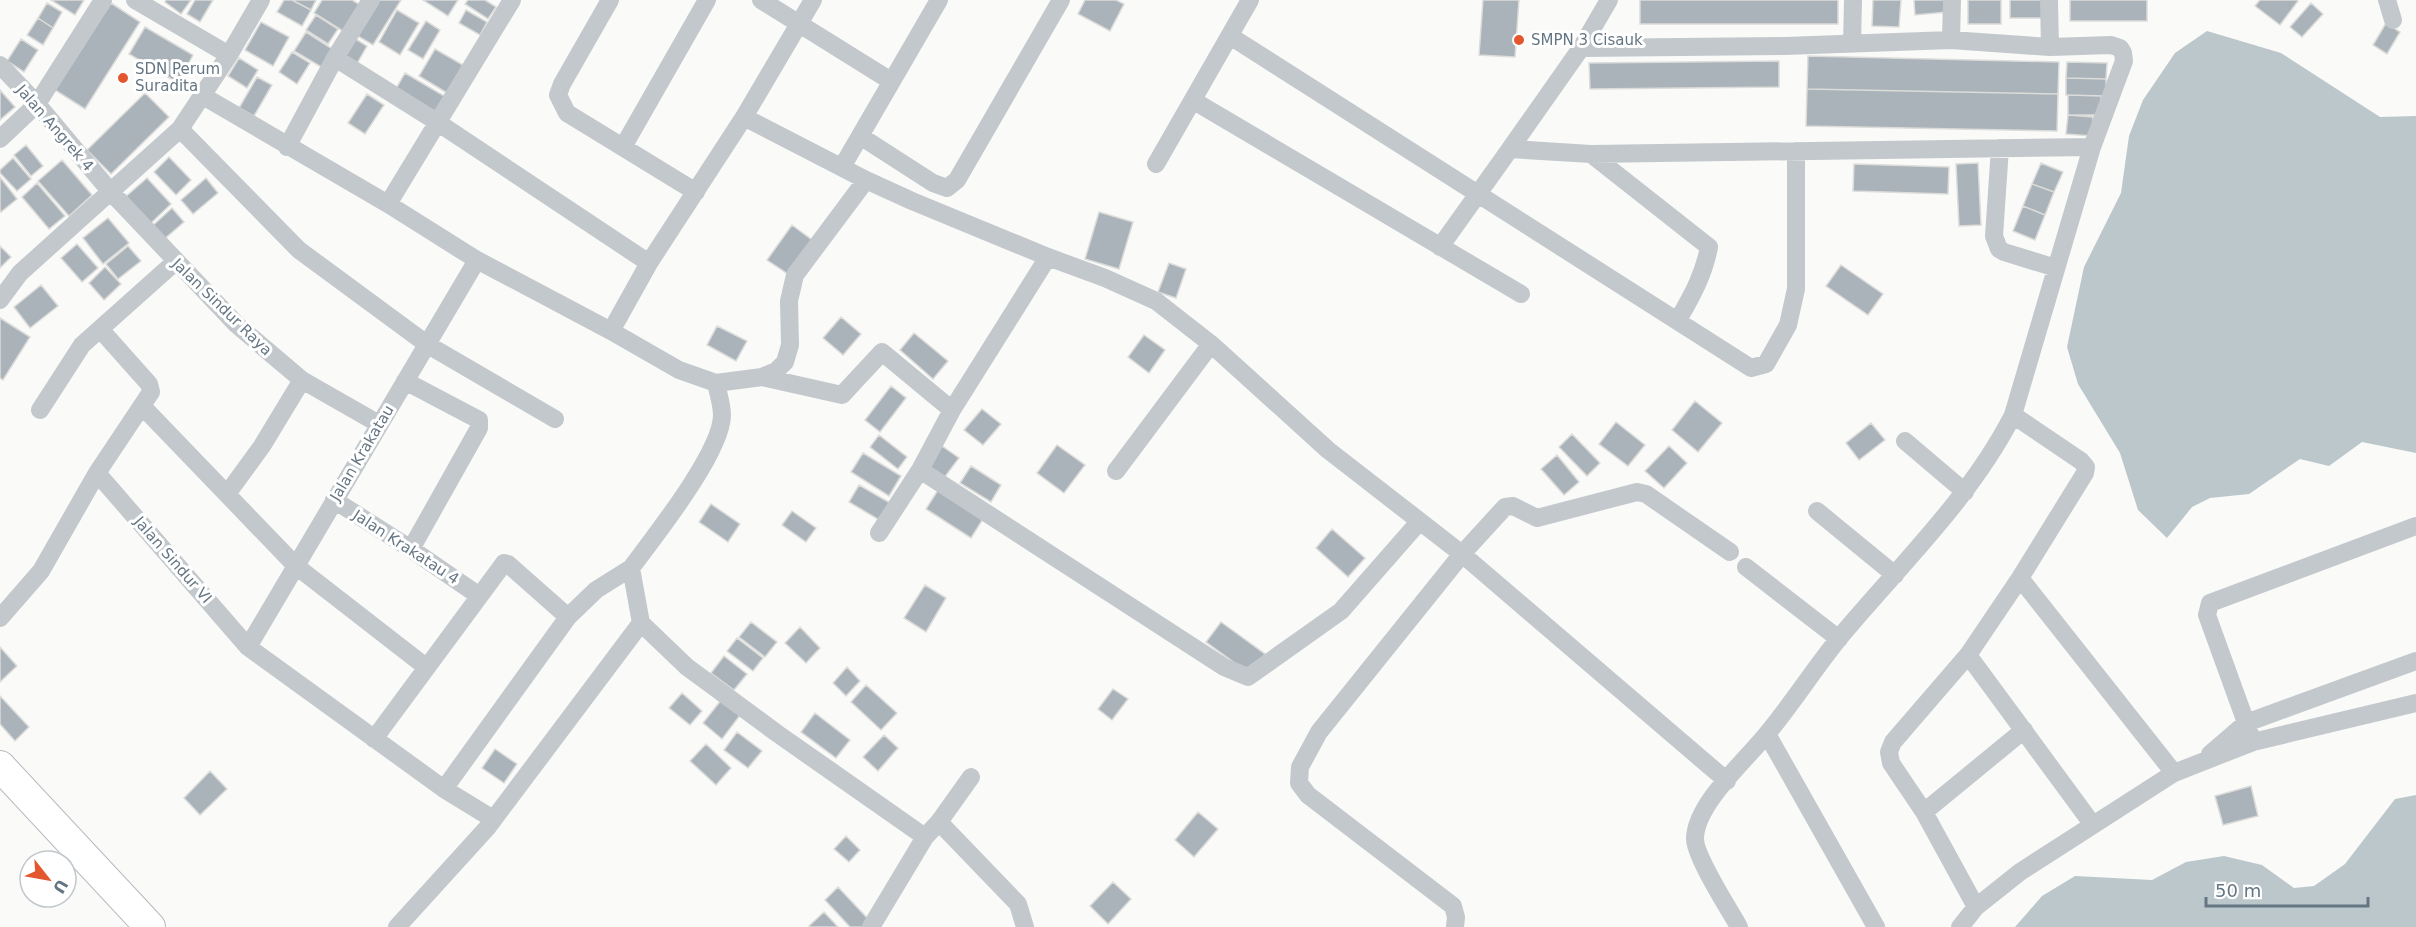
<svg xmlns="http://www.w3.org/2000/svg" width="2416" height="927" font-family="'DejaVu Sans',sans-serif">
  <rect width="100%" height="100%" fill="#fafaf8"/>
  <path fill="#bbc7cb" d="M2207,31L2281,53L2380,117L2416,116V453L2362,442L2329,466L2300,459L2249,494L2210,498L2192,507L2167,538L2138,510L2120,453L2078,384L2067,347L2084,267L2121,193L2129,136L2143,100L2175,53Z
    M2416,795V927H2015L2042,896L2075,876L2152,880L2186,862L2224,856L2262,865L2294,888L2314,886L2345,864L2395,799Z"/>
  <path fill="#aab3b9" stroke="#dcdcda" stroke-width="1.5" d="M51,0H84L75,15Z
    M166,0H191L181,14L165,2Z
    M195,0H213L200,22L187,14Z
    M284,0H292L311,10L302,26L277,12Z
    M292,0H316L311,10Z
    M322,0H352L362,6L346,33L314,13Z
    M378,0H401L373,45L356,35Z
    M423,0H458L448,16Z
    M468,0H485L496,7L488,19L465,4Z
    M1085,0H1116L1124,4L1110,31L1078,14Z
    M1483,0H1519L1515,57L1479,55Z
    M1640,0H1838V24H1640Z
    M1873,0H1901L1899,27L1872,26Z
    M1914,0H1945L1947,12L1915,15Z
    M1968,0H2001V24H1968Z
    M2010,0H2042V18H2010Z
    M2070,0H2147V21H2070Z
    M2260,0H2297L2298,1L2280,25L2255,6Z
    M47,3L62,12L53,28L38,18Z
    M111,3L140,22L85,109L55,90Z
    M2311,3L2323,14L2302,37L2290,27Z
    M397,10L419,23L400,55L379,42Z
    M466,10L487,22L480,35L459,23Z
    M316,15L338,29L328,44L306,30Z
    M38,18L53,28L43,45L27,35Z
    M426,21L440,30L423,59L408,50Z
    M261,22L289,37L273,66L245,50Z
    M2386,23L2400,32L2387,54L2373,45Z
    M145,27L193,55L178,83L129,54Z
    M306,32L334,50L323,68L294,51Z
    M354,38L367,46L355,67L341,59Z
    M21,39L38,50L24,72L7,61Z
    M435,49L463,65L447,93L419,76Z
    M292,52L310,63L297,84L279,72Z
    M1808,56L2059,62L2058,94L1807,89Z
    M239,58L258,70L247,88L228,76Z
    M1779,61V87L1590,89L1589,63Z
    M2067,62L2107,63L2106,79L2066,78Z
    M405,73L446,97L434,118L393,94Z
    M257,77L272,85L254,116L239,108Z
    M2066,78L2106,79V96L2066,95Z
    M1807,89L2058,94L2057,131L1806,126Z
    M0,90L15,107L0,120Z
    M145,93L169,117L111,174L87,150Z
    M367,94L384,105L365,134L348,123Z
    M2068,95L2101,96V115H2068Z
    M2068,115L2093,117L2092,136L2066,134Z
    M26,145L43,166L31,176L14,155Z
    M169,157L191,180L176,195L154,172Z
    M13,158L31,179L17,191L0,173V170Z
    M62,160L92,195L69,216L38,181Z
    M1978,163L1981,225L1959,226L1956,164Z
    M2041,163L2063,172L2054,192L2032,184Z
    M1854,164L1949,167L1948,194L1853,191Z
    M0,177L17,199L1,212L0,210Z
    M147,178L171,204L148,226L123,199Z
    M206,178L218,193L193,214L181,200Z
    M37,183L65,216L49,229L22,197Z
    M2032,184L2054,192L2045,215L2023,206Z
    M2023,206L2045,215L2035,240L2013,231Z
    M172,208L184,222L162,241L150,228Z
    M1099,212L1133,222L1119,269L1085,259Z
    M108,218L129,243L103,264L83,238Z
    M792,225L812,240L788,274L767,260Z
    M77,244L98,268L82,282L61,258Z
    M0,246L11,257L0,268Z
    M128,246L141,261L118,279L106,264Z
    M1169,263L1186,269L1176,298L1158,292Z
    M1841,265L1883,294L1868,315L1826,286Z
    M105,267L121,284L104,300L89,283Z
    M41,285L58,306L30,328L14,307Z
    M841,317L861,334L843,355L823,338Z
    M0,318L30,337L3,380L0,378Z
    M717,326L747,341L736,361L707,345Z
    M914,333L948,361L933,379L900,350Z
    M1144,335L1165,350L1149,373L1128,357Z
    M891,386L906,398L880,432L865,420Z
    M1695,401L1722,423L1698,452L1672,430Z
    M982,409L1001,424L983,445L964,430Z
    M1616,422L1645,445L1628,466L1599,444Z
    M1871,423L1885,440L1859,460L1846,443Z
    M1572,434L1600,463L1587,476L1559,447Z
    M879,435L907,457L898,469L870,447Z
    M1057,445L1085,465L1064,493L1037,473Z
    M942,446L959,458L941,482L925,470Z
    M1669,446L1687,463L1664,488L1645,471Z
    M863,453L901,476L889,496L851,472Z
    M1557,455L1579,482L1564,495L1541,469Z
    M971,466L1001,485L991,502L960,483Z
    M859,485L892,504L881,521L849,502Z
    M938,490L983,519L971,538L926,509Z
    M711,504L740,524L728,542L699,522Z
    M792,511L816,528L806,542L782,525Z
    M1332,529L1365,558L1348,577L1316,548Z
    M925,585L946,598L926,632L904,618Z
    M751,622L777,642L765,657L739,637Z
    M1221,622L1265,654L1250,674L1206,642Z
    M800,627L820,648L806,663L785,643Z
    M737,638L763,658L753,671L727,651Z
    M0,647L17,666L0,682Z
    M724,656L747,674L734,690L711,673Z
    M847,667L860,681L846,696L833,683Z
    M866,685L897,713L881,730L851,702Z
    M1113,689L1128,699L1112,720L1098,709Z
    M682,693L702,711L690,725L669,708Z
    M0,696L29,727L15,741L0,724Z
    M722,699L741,714L722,739L703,723Z
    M815,713L850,740L836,758L801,732Z
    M737,732L762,751L748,768L724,750Z
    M884,735L898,748L878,771L863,757Z
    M706,744L731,768L716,785L690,761Z
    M495,749L517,764L504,783L482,768Z
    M210,771L227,789L200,815L184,798Z
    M2251,786L2258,816L2223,825L2215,796Z
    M1198,812L1218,829L1194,857L1175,840Z
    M846,836L860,850L849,862L834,849Z
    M1113,882L1131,899L1108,924L1090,906Z
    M838,887L870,921L863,927H850L825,900Z
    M824,912L838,927H810L809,926Z"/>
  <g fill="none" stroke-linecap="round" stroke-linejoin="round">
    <g stroke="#b5babe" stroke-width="32">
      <path id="primary" d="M0,766L150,927"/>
    </g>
    <path stroke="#c3c8cc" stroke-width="18" d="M135,0L229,55
      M610,0L562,84L558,95L567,113L696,192
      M761,0L891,81
      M2049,0L2050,47
      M2387,0L2393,20
      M1230,36L1751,368L1766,364L1788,325L1796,289V151
      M1951,40L1952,0
      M1852,44L1853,0
      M1581,48L1785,46L1951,40L2050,47L2111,45L2120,48L2123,53L2124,61L2092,147L2013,415C1970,499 1900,565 1840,637C1814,669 1792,704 1766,735C1745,761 1696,804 1695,838C1694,855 1729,909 1739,927
      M335,58L437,122L649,263
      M0,65L37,104L110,191L237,325L302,380L379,424
      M203,96L388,204L477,260L611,331L679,370L716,383C718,393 722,405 722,415C722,452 654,537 631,568L641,623L687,667L778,734L925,837
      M1194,101L1521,294
      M744,117L866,180L912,201L1048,257L1105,278L1156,301L1211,344L1328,450L1462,554L1727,781
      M180,129L299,250L428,345L555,419
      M860,136L933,183L947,188L957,180L1061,0
      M0,139L37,104L103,0
      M287,147L335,58L371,0
      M623,147L707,0
      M2000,148L1994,236L1999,249L2004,252L2056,268
      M1510,149L1581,48L1609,0
      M1591,154L1709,247C1704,274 1692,296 1678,320
      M1156,164L1250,0
      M842,167L939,0
      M388,204L512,0
      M1440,247L1510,149L1591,154L2092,147
      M0,300L20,273L180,129L229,55L261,0
      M611,331L649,263L744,117L813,0
      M762,377L776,371L785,362L790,345L789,301L795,275L866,180
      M405,381L479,420V428L411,549
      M716,383L762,377L842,395L882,352L952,410
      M142,406L296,566L426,667
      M40,410L82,345L175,262
      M1905,441L1965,492
      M920,470L1224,667L1248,677L1341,611L1419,522
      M1116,471L1211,344
      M97,473L248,647L444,789L493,819
      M227,494L262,446L302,380
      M334,500L411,549L478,595
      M1817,511L1895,575
      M879,533L920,470L952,410L1048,257
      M1746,567L1839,639
      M2020,578L2174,773
      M0,618L41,571L97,473L151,392L149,384L100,329
      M248,647L477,260
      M1968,655L2093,825
      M1767,734L1876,927
      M374,739L504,563L508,564L568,617
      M2253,742L2207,615L2210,603L2416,526
      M2210,754L2246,723L2416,661
      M444,789L568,617L596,590L631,568
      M1924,812L2024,730
      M939,822L1018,904L1025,927
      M1976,907L1924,812L1891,763L1889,752L1893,742L1968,655L2020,578L2085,473L2086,467L2081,461L2013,415
      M397,927L487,828L641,623
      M871,927L925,837L939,822L971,777
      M1455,927L1456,917L1453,906L1308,795L1299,783L1300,767L1319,732L1462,554L1505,507L1513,506L1537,518L1637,492L1646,494L1730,552
      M1960,927L1976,907L2020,872L2174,773L2253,742L2416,703"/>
    <use href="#primary" stroke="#fff" stroke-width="30"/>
  </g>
  <g fill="#e4572e" stroke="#fff" stroke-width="2">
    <circle cx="1519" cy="40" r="6"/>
    <circle cx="123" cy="78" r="6"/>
  </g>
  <g text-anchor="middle" stroke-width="6" stroke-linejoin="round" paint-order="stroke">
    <g font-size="15" fill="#657683" stroke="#fff" text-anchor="start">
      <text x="1531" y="45">SMPN 3 Cisauk</text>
      <text x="135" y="74">SDN Perum<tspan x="135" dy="17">Suradita</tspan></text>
    </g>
    <g font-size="15" fill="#657683" stroke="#fff">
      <text transform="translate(55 128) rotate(49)" y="5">Jalan Angrek 4</text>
      <text transform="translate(222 307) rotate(44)" y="5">Jalan Sindur Raya</text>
      <text transform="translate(362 453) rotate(-59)" y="5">Jalan Krakatau</text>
      <text transform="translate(406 547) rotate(33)" y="5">Jalan Krakatau 4</text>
      <text transform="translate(173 560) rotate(49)" y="5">Jalan Sindur VI</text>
    </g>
  </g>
  <g transform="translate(48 879) rotate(121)"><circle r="28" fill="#ffffff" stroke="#c1c8cd" stroke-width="1.5"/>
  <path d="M0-4.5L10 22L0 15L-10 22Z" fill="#e4572e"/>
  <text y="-9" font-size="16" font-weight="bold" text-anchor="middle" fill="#657683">U</text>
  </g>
  <path d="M2206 897v9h162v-9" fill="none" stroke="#657683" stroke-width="3"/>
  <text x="2215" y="897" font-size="18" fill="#657683" stroke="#ffffff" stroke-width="4.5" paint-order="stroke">50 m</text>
</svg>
